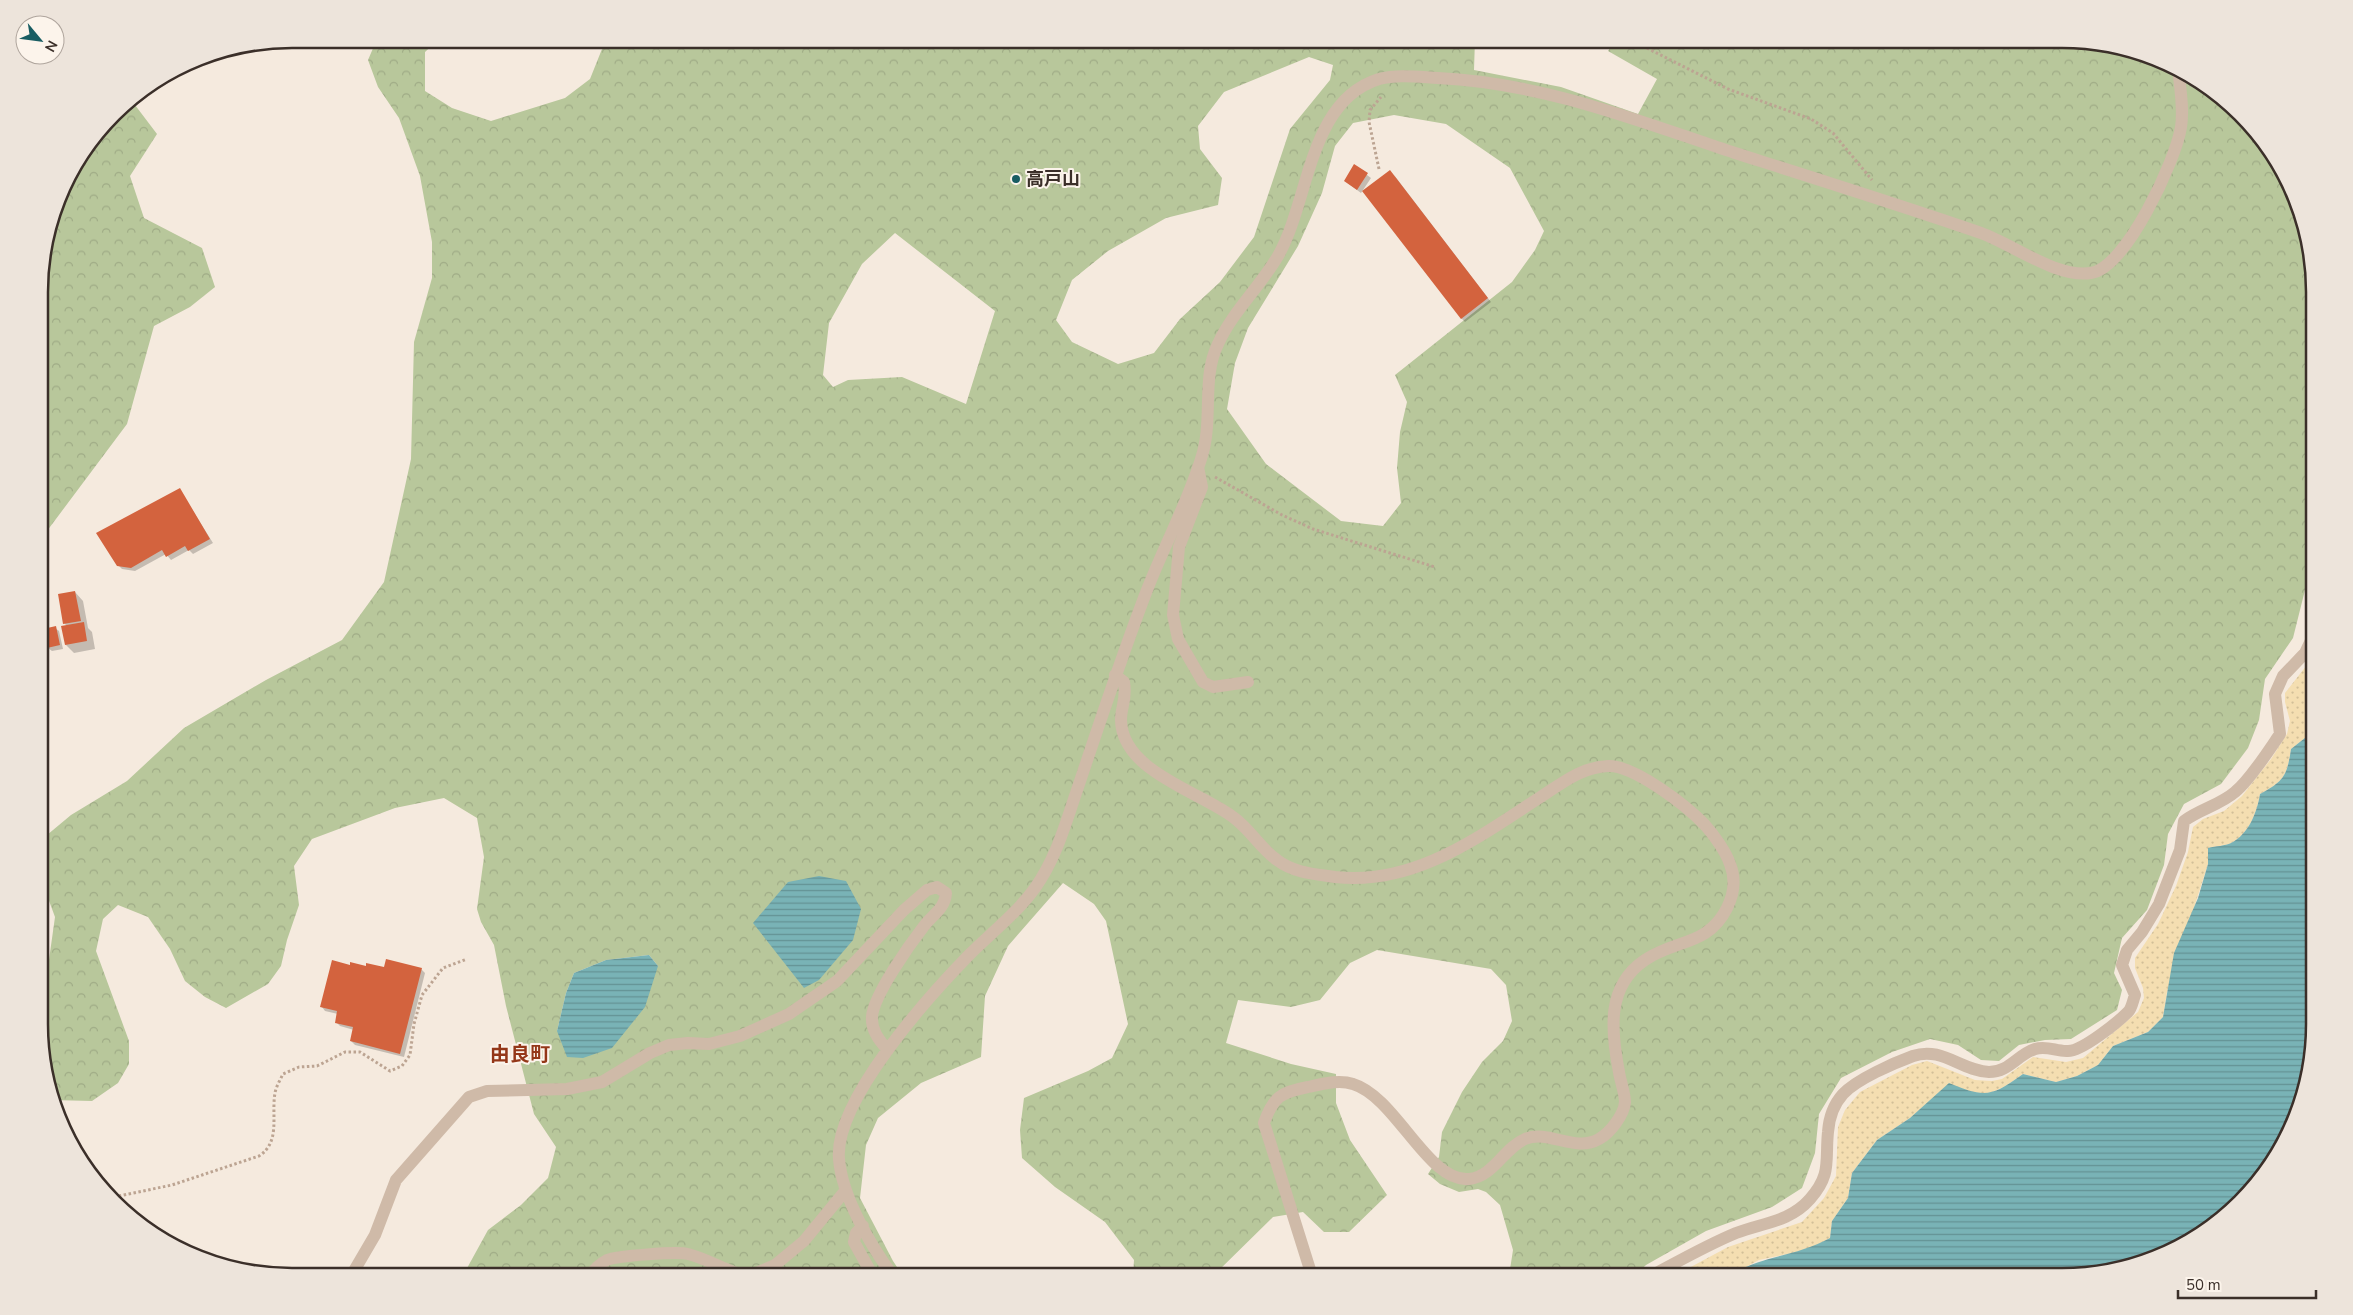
<svg xmlns="http://www.w3.org/2000/svg" width="2353" height="1315" font-family="'Nunito Sans','Noto Sans JP',sans-serif">
  <defs>
    <pattern id="forest-crowns" width="20" height="18" patternUnits="userSpaceOnUse" patternTransform="scale(1.25)"><rect width="20" height="18" fill="#b8c79b"/><path d="M2 6a3 3 0 1 1 6 0M12 15a3 3 0 1 1 6 0" fill="none" stroke="#9fab86"/></pattern>
    <pattern id="sand-dots" width="8" height="8" patternUnits="userSpaceOnUse" patternTransform="scale(1.25)"><rect width="8" height="8" fill="#f4deb1"/><path d="M2 2h.1M6 6h.1" fill="none" stroke="#d2bf98" stroke-width="1.8" stroke-linecap="round"/></pattern>
    <pattern id="water-rules" width="6" height="5" patternUnits="userSpaceOnUse" patternTransform="scale(1.25)"><rect width="6" height="5" fill="#79b3b6"/><path d="M0 2.5h6" fill="none" stroke="#649294"/></pattern>
  </defs>
  <rect width="100%" height="100%" fill="#f5eade"/>
  <path fill="url(#forest-crowns)" fill-rule="evenodd" d="M377,39H439L425,52V91L452,108L491,121L565,98L590,79L606,39H1475L1474,70L1561,87L1638,114L1657,79L1608,51L1616,39H2062L2127,47L2188,72L2240,113L2272,151L2301,211L2314,275V554L2293,638L2265,679L2259,720L2248,748L2221,784L2184,804L2168,834L2164,865L2147,910L2122,938L2114,973L2122,990L2117,1010L2071,1039L2045,1040L2019,1045L1999,1061L1981,1060L1958,1045L1930,1039L1892,1052L1841,1078L1819,1114L1815,1153L1802,1188L1772,1207L1706,1231L1646,1265L1634,1276H1509L1513,1250L1500,1205L1486,1192L1478,1189L1459,1192L1440,1184L1428,1174L1439,1157L1442,1132L1462,1092L1482,1062L1503,1041L1512,1021L1506,985L1491,969L1377,950L1350,963L1320,1000L1291,1007L1238,1000L1226,1043L1291,1064L1336,1074V1103L1350,1140L1387,1195L1349,1232H1324L1303,1212L1273,1217L1213,1276H1133L1134,1260L1105,1222L1055,1187L1022,1158L1020,1130L1024,1098L1088,1071L1112,1058L1128,1024L1106,921L1094,904L1063,883L1008,946L985,996L981,1057L921,1083L878,1118L866,1145L860,1198L893,1261L903,1276H465L466,1270L488,1230L521,1205L548,1178L556,1147L534,1114L506,1006L494,945L481,922L477,909L484,857L477,818L444,798L395,808L312,839L294,866L299,905L287,940L281,966L268,984L226,1008L205,997L185,981L170,949L148,917L118,905L103,919L96,951L129,1041V1064L118,1083L92,1101L51,1100L41,1056V986L47,974L55,917L41,879V840L71,815L127,781L184,728L266,680L342,640L384,582L411,459L414,342L432,278V242L420,176L399,118L378,87L368,60ZM1309,57L1333,65L1330,80L1290,129L1254,237L1220,282L1180,319L1154,353L1118,364L1072,342L1056,320L1072,280L1108,251L1166,218L1218,205L1222,178L1200,149L1198,126L1224,92ZM1394,115L1446,124L1510,168L1544,231L1535,250L1512,282L1395,375L1407,402L1400,432L1397,468L1401,503L1383,526L1341,521L1266,464L1227,409L1235,363L1248,328L1298,246L1322,193L1335,146L1353,123ZM895,233L995,311L966,404L902,377L848,380L833,387L823,375L829,323L862,264ZM649,955L658,966L557,1031L566,993L574,973L606,960Z
    M123,104L135,105L157,134L130,176L144,218L202,248L215,287L190,307L154,326L127,424L41,539V259L65,179Z"/>
  <path fill="url(#sand-dots)" d="M2314,656V724L2310,734L2291,749C2287,776 2284,781 2260,794C2257,812 2249,834 2231,843C2225,846 2216,846 2208,848V864L2167,992L2163,1017L2148,1032L2113,1046L2098,1065L2077,1076L2056,1082L2023,1074C1991,1097 1985,1098 1949,1084L1910,1118L1877,1140L1852,1173L1848,1198L1832,1221L1830,1238L1810,1249L1759,1260L1729,1276H1674L1728,1247L1802,1222L1824,1198L1836,1176L1838,1127L1845,1110L1860,1092L1912,1065L1927,1061L1975,1080L1992,1081L2002,1079L2033,1057L2066,1062L2083,1058L2138,1012L2144,998L2143,988L2135,968V958L2158,924L2176,886L2188,852L2193,827L2203,819L2224,811L2242,796L2271,759L2287,734L2290,721L2285,702V693Z"/>
  <path fill="url(#water-rules)" d="M2314,724V1040L2306,1089L2281,1150L2240,1202L2202,1234L2142,1263L2078,1276H1729C1761,1255 1796,1257 1830,1238L1832,1221L1848,1198L1852,1173L1877,1140L1910,1118L1949,1083C1985,1098 1991,1097 2023,1074L2056,1082L2077,1076L2098,1065L2113,1046L2148,1032L2163,1017L2174,953L2198,898L2208,864V848C2216,846 2225,846 2231,843C2249,834 2257,812 2260,794C2284,781 2287,776 2291,749L2310,734Z
    M819,876L846,881L861,909L853,940L819,980L804,988L753,923L788,882Z
    M649,955L658,966L645,1007L612,1048L583,1058L567,1057L557,1031L566,993L574,973L606,960Z"/>
  <path fill="#0003" d="M1355,166L1371,178L1361,193L1345,181Z
    M1394,175L1491,302L1465,322L1461,318Z
    M180,490L213,543L193,554L189,550L171,560L166,554L135,571L122,569L118,565Z
    M75,592L83,601L88,628L92,632L95,649L74,653L66,645L67,626L64,623Z
    M55,628L59,631L63,649L52,651L48,648Z
    M351,966L421,969L425,973L404,1057L355,1045L351,1041L354,1030L340,1026L336,1022L338,1014L325,1011L322,1007Z"/>
  <path fill="#d3633e" d="M1354,164L1368,173L1357,190L1344,181Z
    M1390,170L1488,298L1461,319L1362,191Z
    M180,488L210,539L188,551L185,546L166,557L162,550L131,568L117,566L96,533Z
    M75,591L81,621L63,624L58,594Z
    M84,622L87,641L65,645L61,626Z
    M56,626L60,645L47,648L43,629Z
    M386,959L422,968L400,1054L350,1041L353,1027L335,1023L337,1011L320,1007L332,960L350,965V962L366,966V963L384,967Z"/>
  <g fill="none" stroke-linecap="round" stroke-linejoin="round">
    <path stroke="#bca492" stroke-width="3" stroke-dasharray="2.5 2.5" stroke-linecap="butt" d="M1629,39L1728,89L1811,119L1833,133L1872,180
      M1379,169L1369,122L1370,110L1381,97
      M1215,477L1282,515L1313,529L1435,567
      M41,595L49,593
      M109,1198L172,1185L259,1156C281,1142 271,1115 275,1093C276,1087 280,1080 283,1074L299,1067L317,1066L345,1052H360L390,1071L402,1066L410,1055L414,1024L422,995L443,968L467,959"/>
    <path stroke="#cfbaa8" stroke-width="12" d="M1198,467L1202,487L1179,547L1173,615L1178,639L1203,682L1213,687L1248,682
      M1115,675L1124,682C1127,700 1121,706 1121,720C1122,771 1198,791 1233,817C1250,829 1260,848 1277,860C1294,873 1315,874 1335,877C1414,886 1477,838 1539,798C1561,784 1581,767 1608,766C1634,765 1687,806 1705,825C1714,835 1726,852 1730,864C1736,879 1734,894 1727,908C1708,946 1676,939 1645,960C1606,986 1611,1031 1619,1072C1620,1080 1625,1093 1625,1102C1624,1115 1610,1133 1599,1139C1574,1153 1549,1129 1525,1139C1504,1148 1493,1177 1469,1179C1428,1183 1396,1097 1353,1084C1339,1079 1322,1084 1308,1087C1281,1092 1273,1097 1264,1123L1312,1276
      M863,1226L856,1233L854,1242L873,1276
      M351,1276L375,1235L396,1180L469,1097L487,1091L567,1089L602,1082L650,1053L669,1045L688,1043L709,1044L740,1036L789,1014L837,981L904,910L927,890L937,887L946,893C945,909 933,914 924,926C910,944 873,996 872,1017C871,1030 880,1042 888,1050
      M590,1276C593,1270 601,1263 607,1260C617,1256 677,1251 688,1254C709,1259 726,1272 747,1276
      M749,1276L775,1265L804,1241L845,1191
      M893,1276C871,1246 842,1197 839,1159C834,1101 929,996 969,955C991,933 1017,913 1035,888C1054,861 1063,832 1073,802C1097,731 1120,660 1147,590C1164,546 1187,504 1201,459C1214,421 1201,378 1218,344C1233,311 1260,287 1278,256C1310,200 1308,101 1379,79C1398,74 1419,77 1438,78C1543,83 1636,120 1735,153C1817,179 1900,205 1981,233C2014,245 2056,278 2091,273C2126,268 2176,160 2181,127C2184,109 2180,87 2178,68
      M1651,1276C1679,1261 1707,1245 1736,1233C1762,1223 1790,1222 1810,1199C1832,1174 1825,1161 1828,1132C1829,1118 1834,1104 1843,1094C1857,1079 1894,1063 1913,1056C1942,1046 1961,1071 1989,1072C2009,1072 2017,1055 2035,1049C2047,1045 2057,1052 2068,1051C2082,1051 2117,1023 2128,1012C2132,1008 2133,1000 2135,995L2122,965L2127,950L2142,932L2159,904L2180,850L2184,821C2200,809 2220,805 2235,792C2250,780 2269,750 2280,734L2275,694L2283,676L2305,653L2314,634"/>
  </g>
  <circle fill="#195d62" stroke="#fcf4eb" stroke-width="2" cx="1016" cy="179" r="5"/>
  <g text-anchor="middle" stroke-width="4" stroke-linejoin="round" paint-order="stroke">
    <g font-size="18" font-weight="bold" fill="#3b2f29" stroke="#fcf4eb" text-anchor="start">
      <text x="1026" y="185">高戸山</text>
    </g>
    <g font-size="20" font-weight="bold" fill="#943718" stroke="#fcf4eb">
      <text x="520" y="1061">由良町</text>
    </g>
  </g>
  <path d="M0 0H2353V1315H0ZM292 48H2062A244 244 0 0 1 2306 292V1024A244 244 0 0 1 2062 1268H292A244 244 0 0 1 48 1024V292A244 244 0 0 1 292 48Z" fill="#ede4db" fill-rule="evenodd"/>
  <path fill="none" stroke="#3b2f29" stroke-width="2.5" d="M292 48H2062A244 244 0 0 1 2306 292V1024A244 244 0 0 1 2062 1268H292A244 244 0 0 1 48 1024V292A244 244 0 0 1 292 48Z"/>
  <g transform="translate(40 40) rotate(119)"><circle r="24" fill="#fcf4eb" stroke="#afa59d"/>
  <path d="M0-4L9 19L0 12L-9 19Z" fill="#195d62"/>
  <text y="-8" font-size="14" font-weight="bold" text-anchor="middle" fill="#3b2f29">N</text>
  </g>
  <path d="M2178 1290v8h138v-8" fill="none" stroke="#3b2f29" stroke-width="2.5"/>
  <text x="2186" y="1290" font-size="15" fill="#3b2f29" stroke="#fcf4eb" stroke-width="4" paint-order="stroke">50 m</text>
</svg>
